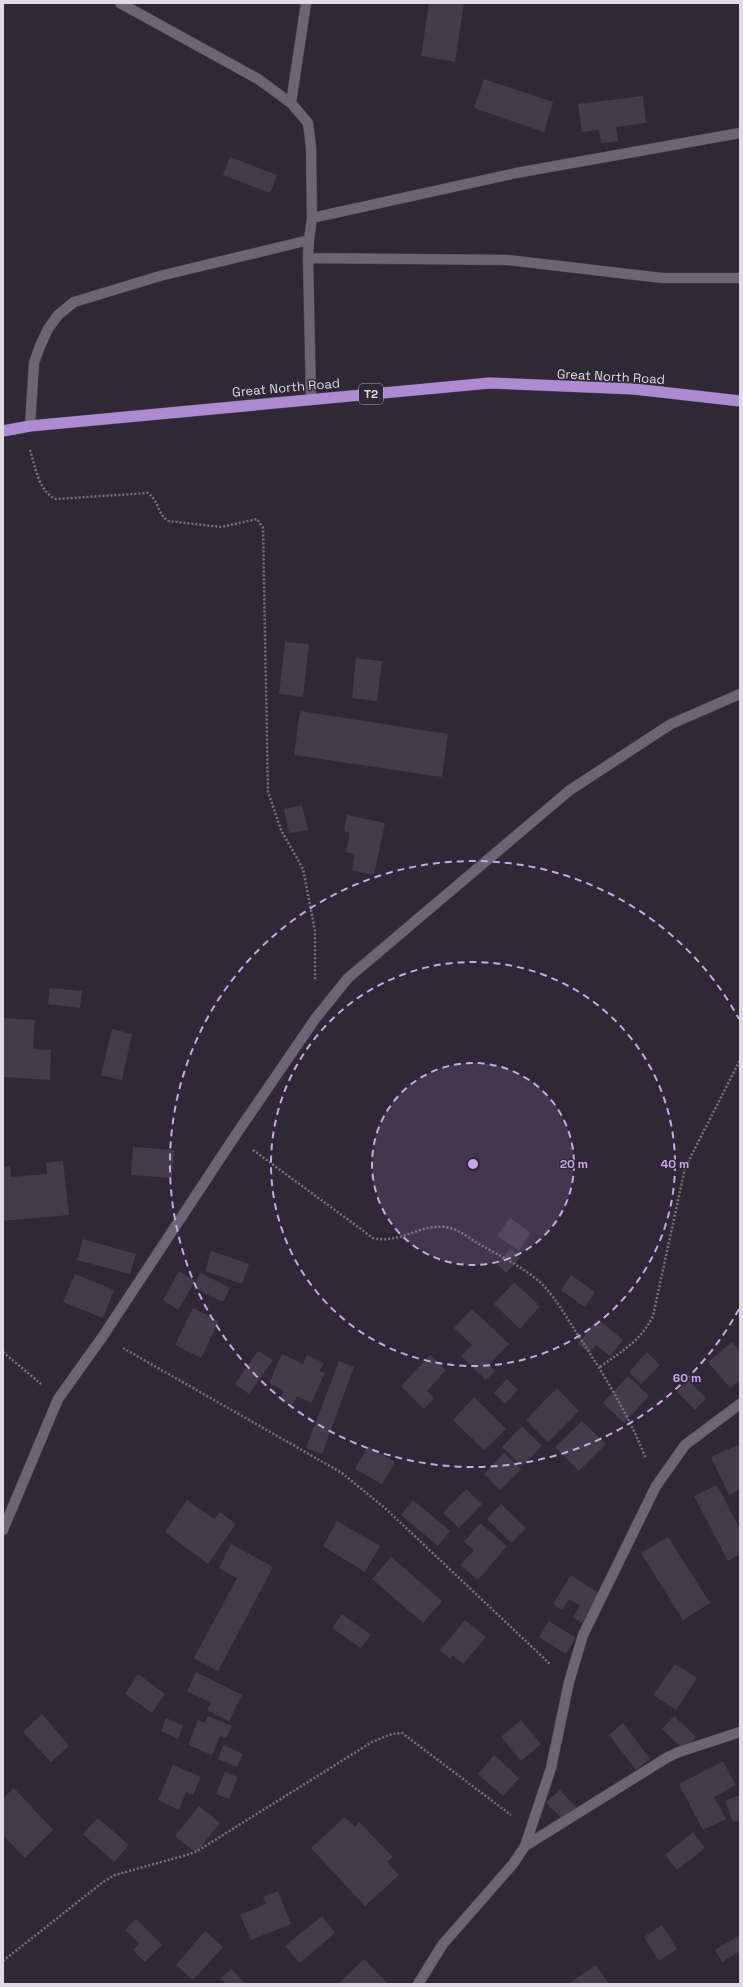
<svg xmlns="http://www.w3.org/2000/svg" width="743" height="1987" font-family="'Space Grotesk',sans-serif">
  <rect width="100%" height="100%" fill="#2f2936"/>
  <path fill="#433d4a" d="M429,3H464L455,62L421,56Z
    M484,79L553,102L544,132L474,108Z
    M643,96L646,123L616,127L618,141L601,143L599,130L582,132L578,104Z
    M230,157L277,175L270,193L223,175Z
    M285,642L309,644L303,697L279,694Z
    M356,658L382,661L377,701L352,698Z
    M300,711L448,734L442,777L294,755Z
    M302,805L308,830L289,833L284,809Z
    M347,815L385,823L374,875L352,870L355,854L346,852L350,833L344,831Z
    M50,988L82,991L80,1008L48,1004Z
    M3,1018L35,1020L33,1049L51,1050L50,1080L3,1077Z
    M112,1029L132,1034L122,1080L101,1075Z
    M133,1147L174,1150L172,1178L131,1175Z
    M63,1161L69,1215L3,1221V1167L10,1166L11,1177L47,1174L46,1163Z
    M510,1218L531,1233L519,1251L497,1236Z
    M83,1239L136,1254L130,1274L77,1260Z
    M510,1249L520,1258L506,1273L497,1264Z
    M211,1251L249,1264L242,1284L205,1271Z
    M179,1271L195,1281L178,1310L163,1300Z
    M200,1273L230,1288L223,1302L194,1288Z
    M75,1274L114,1290L103,1318L63,1302Z
    M571,1275L595,1292L585,1307L561,1290Z
    M514,1282L540,1306L520,1329L494,1304Z
    M193,1308L219,1321L201,1358L175,1345Z
    M472,1309L509,1344L489,1364L495,1371L486,1380L461,1356L472,1345L454,1328Z
    M598,1319L623,1340L610,1356L596,1345L589,1353L578,1344Z
    M732,1342L740,1351V1380L730,1388L708,1362Z
    M258,1351L273,1360L249,1394L235,1384Z
    M647,1352L660,1365L641,1384L629,1372Z
    M282,1354L303,1364L307,1355L324,1363L319,1371L325,1373L311,1403L297,1396L292,1406L279,1400L284,1391L269,1383Z
    M430,1355L446,1370L427,1391L434,1398L424,1409L401,1386Z
    M339,1361L354,1367L322,1454L306,1448Z
    M628,1376L649,1396L624,1423L603,1403Z
    M507,1379L518,1390L505,1404L494,1393Z
    M688,1380L706,1398L695,1410L677,1392Z
    M557,1388L579,1411L548,1442L526,1420Z
    M474,1397L506,1429L484,1450L453,1420Z
    M582,1421L606,1444L579,1471L555,1447Z
    M522,1426L542,1446L522,1466L502,1447Z
    M740,1444V1490L729,1495L711,1457Z
    M368,1446L395,1462L382,1484L355,1469Z
    M504,1453L521,1469L500,1490L484,1474Z
    M717,1485L740,1529V1554L728,1561L694,1496Z
    M466,1489L482,1504L459,1528L443,1513Z
    M187,1500L214,1519L220,1512L236,1524L208,1564L165,1532Z
    M413,1500L450,1531L438,1546L401,1515Z
    M501,1504L526,1528L511,1543L487,1519Z
    M337,1521L380,1546L365,1572L323,1546Z
    M480,1523L507,1546L478,1580L460,1565L474,1550L464,1542Z
    M668,1537L710,1603L683,1620L641,1553Z
    M231,1544L273,1567L218,1671L194,1658L237,1578L219,1568Z
    M391,1557L442,1601L423,1623L372,1579Z
    M571,1575L600,1594L582,1623L573,1617L580,1606L569,1599L562,1610L553,1604Z
    M342,1614L371,1635L361,1648L332,1628Z
    M465,1620L486,1637L463,1664L453,1655L450,1659L440,1650Z
    M549,1621L576,1638L566,1654L539,1637Z
    M675,1664L697,1678L676,1710L653,1695Z
    M196,1672L242,1695L229,1721L207,1710L211,1703L187,1691Z
    M138,1674L165,1694L152,1713L125,1694Z
    M42,1714L69,1746L51,1762L23,1732Z
    M208,1716L232,1726L226,1738L220,1736L212,1755L188,1745L198,1720L205,1723Z
    M674,1716L696,1737L684,1750L662,1729Z
    M166,1718L183,1726L178,1739L161,1731Z
    M521,1720L541,1744L521,1761L501,1737Z
    M623,1723L650,1759L636,1770L609,1735Z
    M223,1745L243,1754L237,1767L218,1759Z
    M494,1755L519,1778L503,1796L478,1774Z
    M723,1761L736,1785L714,1797L726,1819L703,1830L679,1784Z
    M173,1765L201,1777L193,1795L186,1792L179,1810L158,1800Z
    M225,1772L238,1777L229,1799L216,1794Z
    M14,1788L53,1830L25,1858L3,1835V1798Z
    M560,1790L581,1813L568,1825L546,1802Z
    M740,1795V1820L733,1822L725,1801Z
    M199,1806L220,1823L196,1853L175,1836Z
    M345,1817L355,1827L359,1822L393,1857L387,1862L399,1875L365,1906L311,1848Z
    M98,1818L129,1845L114,1862L83,1834Z
    M693,1832L705,1848L677,1870L665,1855Z
    M278,1891L291,1924L251,1940L240,1915L266,1904L263,1897Z
    M322,1916L335,1933L300,1963L285,1946Z
    M136,1919L162,1945L145,1962L133,1950L139,1943L125,1930Z
    M662,1925L677,1949L659,1961L644,1937Z
    M205,1931L223,1947L193,1980L176,1965Z
    M740,1935V1951L722,1962L715,1950Z
    M364,1959L388,1984H338Z
    M596,1965L609,1984H568Z
    M231,1969L246,1984H226L220,1979Z"/>
  <g fill="none" stroke-linecap="round" stroke-linejoin="round">
    <g stroke="#4b4650" stroke-width="11">
      <path id="minor" d="M120,3L258,79L291,103L308,123L311,147L312,218L309,240L308,258L311,399
        M291,103L306,3
        M312,218L516,173L740,133
        M308,258L508,260L662,278H740
        M30,426L34,363L40,346L48,329L58,315L74,302L160,276L309,240
        M3,1530L58,1399L103,1336L235,1136L315,1019L348,978L570,790L671,724L740,694
        M525,1846L668,1757L679,1752L740,1732
        M418,1984L443,1944L513,1864L525,1846L551,1768L569,1682L583,1635L656,1486L685,1445L740,1404"/>
    </g>
    <g stroke="#4b4650" stroke-width="12">
      <path id="trunk" d="M3,431L30,426L490,383L634,389L740,401"/>
    </g>
    <path stroke="#77727c" stroke-width="2.5" stroke-dasharray="2 2" stroke-linecap="butt" d="M30,450C35,465 39,493 56,499L148,493C159,501 158,515 168,521L221,527L257,519L263,528L268,792L281,830L303,869L315,931V981
      M253,1150L373,1238C403,1245 424,1219 453,1229C462,1232 471,1239 479,1244C500,1256 523,1267 541,1283C555,1297 565,1315 576,1332C603,1373 628,1413 646,1459
      M123,1348L342,1473L386,1509L550,1664
      M3,1352L41,1384
      M600,1367C623,1350 640,1342 653,1316L685,1168L740,1060
      M3,1961L103,1882L115,1875L190,1854L199,1850L372,1742L392,1734L402,1733L511,1815"/>
    <use href="#minor" stroke="#6c6574" stroke-width="10"/>
    <use href="#trunk" stroke="#ae8ad3" stroke-width="11"/>
  </g>
  <circle cx="473" cy="1164" r="101" fill="#c9a5ee" fill-opacity=".12"/>
  <g fill="none" stroke="#c9a5ee" stroke-width="2" stroke-dasharray="7 5">
    <circle cx="473" cy="1164" r="101"/>
    <circle cx="473" cy="1164" r="202"/>
    <path d="M739 1309A303 303 0 1 1 739 1019"/>
  </g>
  <g text-anchor="middle" stroke-width="3" stroke-linejoin="round" paint-order="stroke">
    <rect fill="#2f2936" stroke="#aaa6af" stroke-width="1" x="359" y="384" width="24" height="20" rx="3"/>
    <g font-size="12" font-weight="bold" fill="#dfdbe3">
      <text x="371" y="398">T2</text>
    </g>
    <g font-size="13" fill="#dfdbe3" stroke="#2f2936">
      <text transform="translate(611 376) rotate(3)" y="5">Great North Road</text>
      <text transform="translate(286 387) rotate(-5)" y="5">Great North Road</text>
    </g>
  </g>
  <circle cx="473" cy="1164" r="6" fill="#c9a5ee" stroke="#2f2936" stroke-width="2"/>
  <g font-size="12" text-anchor="middle" font-weight="bold" fill="#c9a5ee" stroke="#2f2936" stroke-width="3" stroke-linejoin="round" paint-order="stroke">
    <text x="574" y="1168">20 m</text>
    <text x="675" y="1168">40 m</text>
    <text x="687" y="1382">60 m</text>
  </g>
  <rect width="743" height="1987" fill="none" stroke="#dfdbe3" stroke-width="8"/>
</svg>
